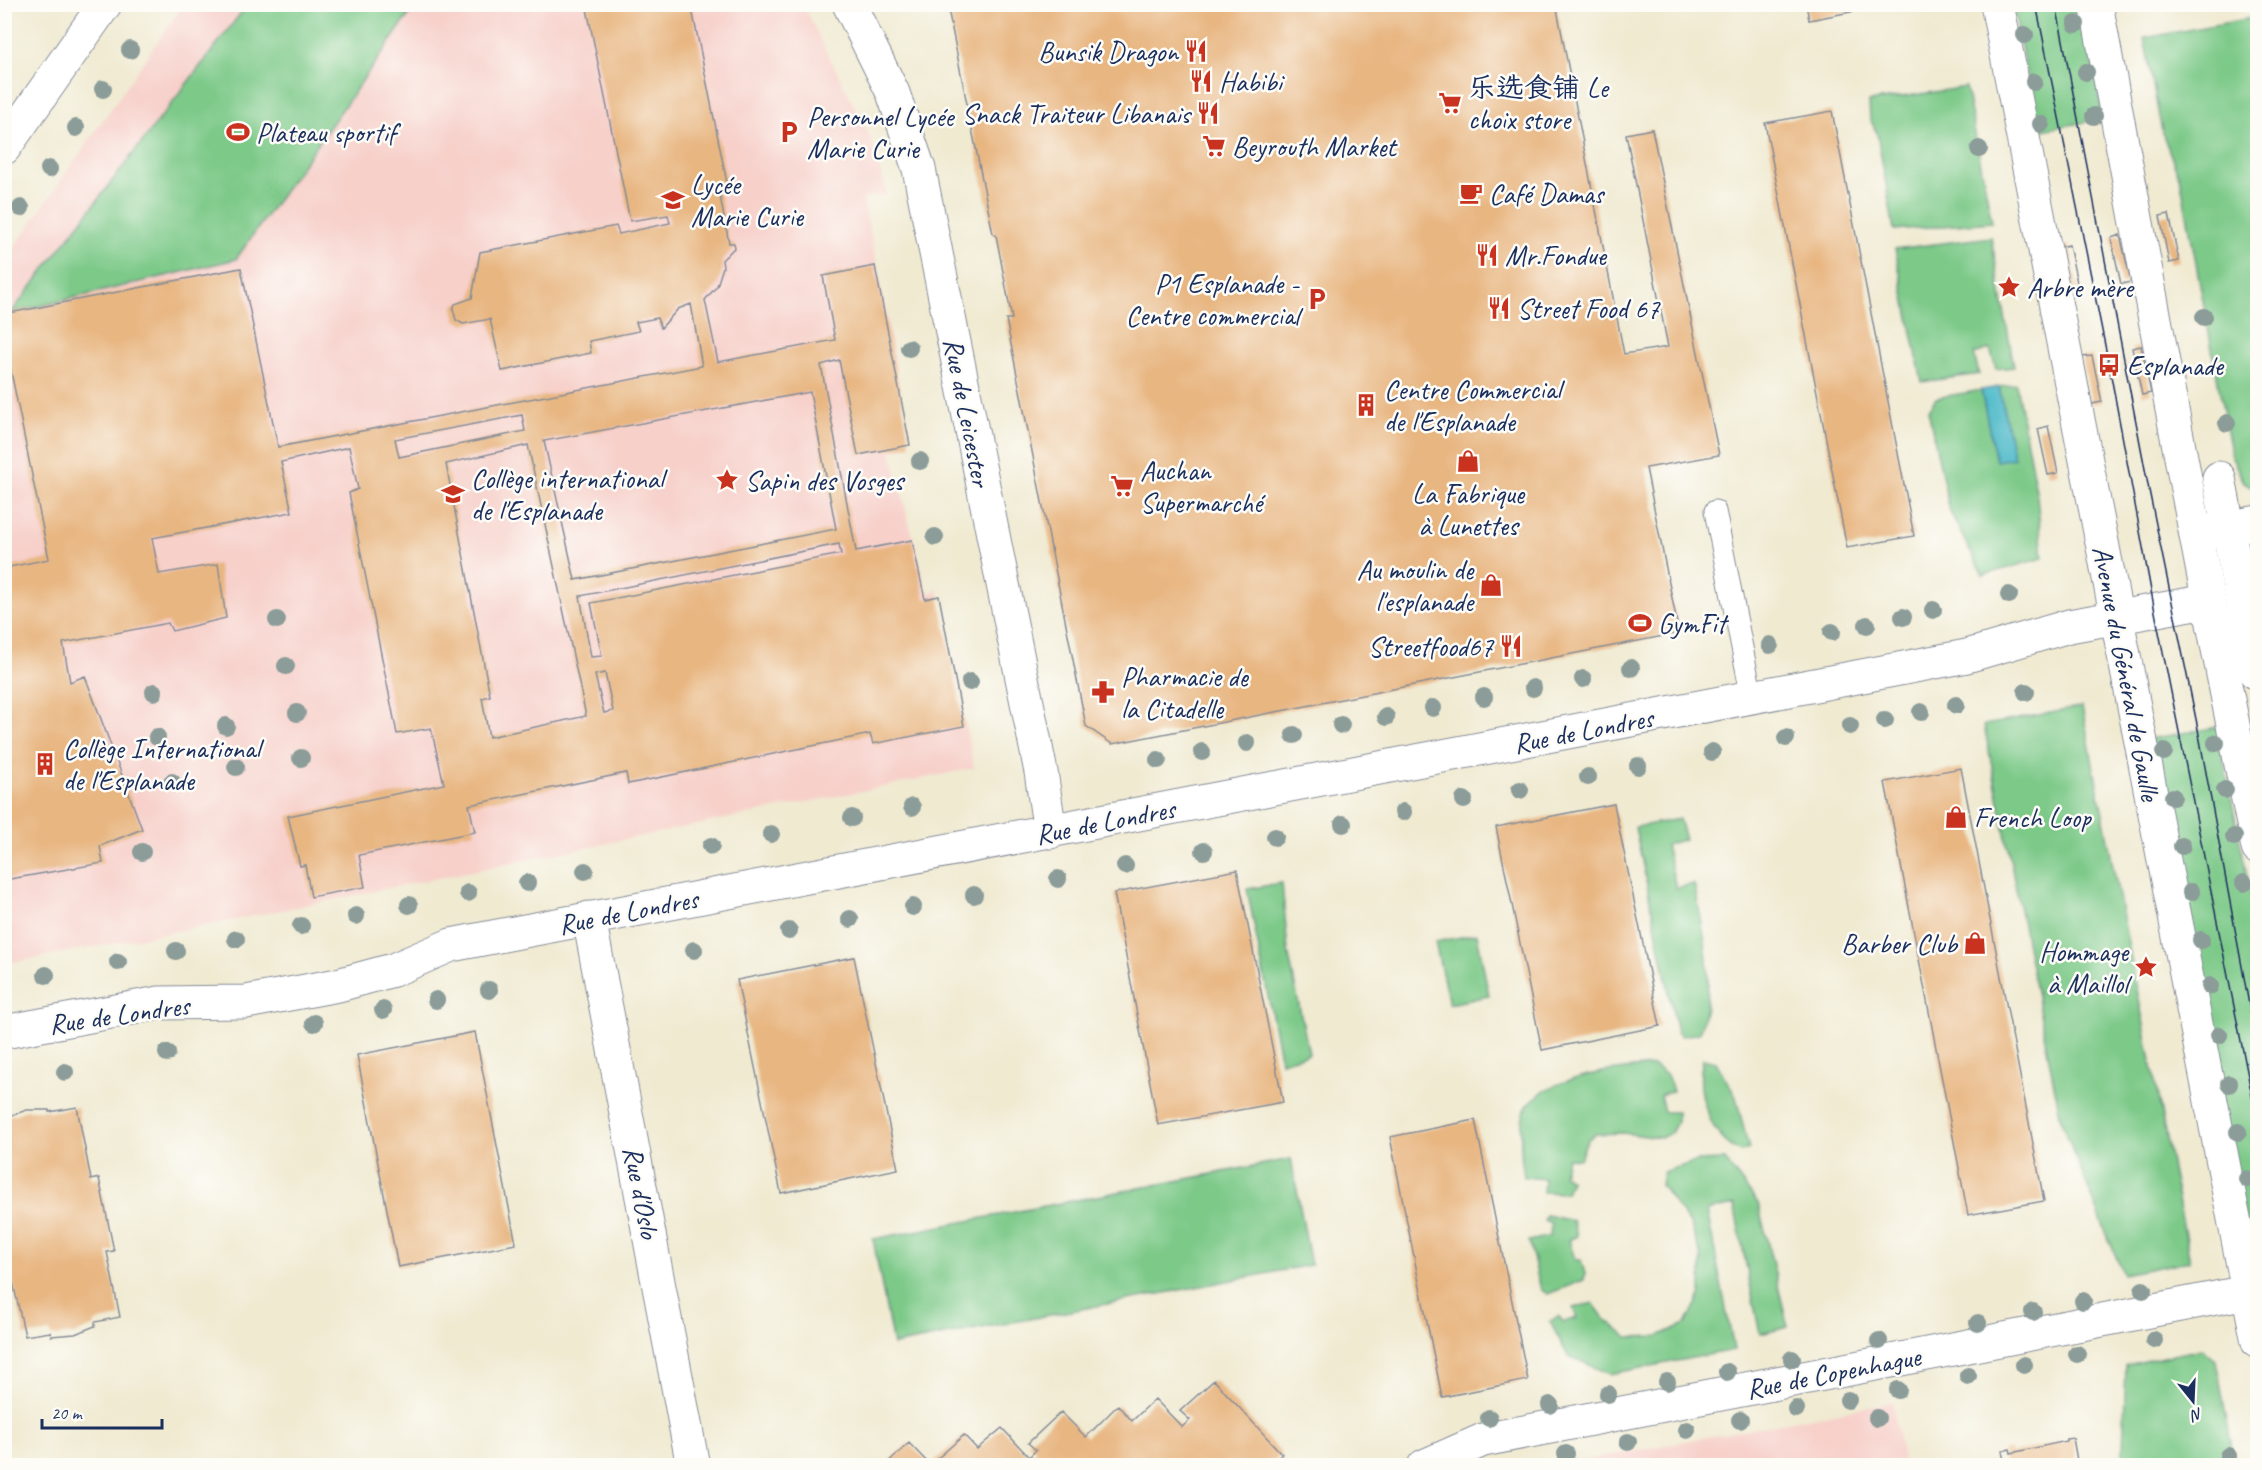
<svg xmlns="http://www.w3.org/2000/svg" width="2262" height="1470" font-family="Caveat,'LXGW WenKai TC',sans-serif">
  <rect width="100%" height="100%" fill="#fdfcf7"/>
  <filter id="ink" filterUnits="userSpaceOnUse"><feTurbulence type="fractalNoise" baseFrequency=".0167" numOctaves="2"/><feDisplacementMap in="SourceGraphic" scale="12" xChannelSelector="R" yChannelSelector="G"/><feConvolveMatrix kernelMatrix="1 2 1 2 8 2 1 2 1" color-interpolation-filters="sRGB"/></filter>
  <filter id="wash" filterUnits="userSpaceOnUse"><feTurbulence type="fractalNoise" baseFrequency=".008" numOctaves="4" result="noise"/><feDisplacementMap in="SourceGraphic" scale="24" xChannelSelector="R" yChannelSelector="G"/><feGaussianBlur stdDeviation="1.35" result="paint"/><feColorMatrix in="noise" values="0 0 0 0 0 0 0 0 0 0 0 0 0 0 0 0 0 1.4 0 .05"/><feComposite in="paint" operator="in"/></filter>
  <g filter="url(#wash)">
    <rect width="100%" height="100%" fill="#f0ead1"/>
    <path fill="#f7d0ca" d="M183,5H803L871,139L887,194L863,199L877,264L910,445L891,451L927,593L938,590L974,768L214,924L5,964V261Z
      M1892,1402L1904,1465H1560Z"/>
    <path fill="#7bc988" stroke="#4b7c73" stroke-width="1.5" d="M247,5H416L236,259L11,313Z
      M2013,5H2081L2103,119L2037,131Z
      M2257,17H2258L2257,490L2244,482L2232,458L2181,182L2162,132L2144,38Z
      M1966,87L1992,222L1894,230L1877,133L1870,119L1869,102Z
      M1991,237L2014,367L1996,369L1990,349L1974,354L1979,374L1922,382L1895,249Z
      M2016,384L2037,496L2043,558L1983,575L1950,512L1928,410L1936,398L1981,390L1996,461L2013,458L1999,387Z
      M2082,707L2190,1261L2123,1274L2061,1121L1984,725Z
      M2217,727L2257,926V1285L2148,739Z
      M1679,819L1685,839L1666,845L1676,888L1694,884C1704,932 1717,986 1699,1033L1682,1036L1677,1032L1635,827Z
      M1282,883L1288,951L1309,1054L1281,1062L1247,889Z
      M1477,934L1489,996L1449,1004L1435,942Z
      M1703,1059L1716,1062L1736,1097L1749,1149L1741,1152C1709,1138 1695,1091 1703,1059Z
      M1654,1066L1667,1075L1673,1091L1660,1095L1664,1112H1677V1122L1671,1133L1660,1138L1623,1133L1596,1134L1587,1140L1580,1159L1567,1158L1563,1175L1571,1180L1566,1193L1543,1192L1544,1179L1524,1177C1521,1160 1517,1119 1528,1105C1552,1075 1618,1069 1654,1066Z
      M1291,1159L1311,1265L893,1345L873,1239Z
      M1725,1160L1758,1203L1788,1327L1760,1334L1734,1205L1707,1211L1734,1350L1610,1374L1568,1356L1550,1322L1558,1316L1564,1322L1577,1318L1573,1308L1593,1303L1604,1318L1628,1337L1658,1336L1686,1324L1701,1294V1256L1691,1226L1661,1185L1663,1172L1697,1161Z
      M1546,1215L1573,1221L1577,1236L1569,1240L1575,1260H1581L1585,1274L1584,1280L1548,1294L1541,1290L1529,1241L1550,1236L1551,1223L1544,1220Z
      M2201,1349L2216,1360L2235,1465H2125L2123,1451L2126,1365Z"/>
    <path fill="#4ebac9" stroke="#347494" stroke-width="1.5" d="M1999,387L2014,458L1996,461L1981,390Z"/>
    <g id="blocks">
      <path fill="#e8b681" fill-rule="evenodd" d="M586,4H691L727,183L718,186L729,243H734L735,247L722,260L723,267L717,286L705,300L718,362L835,340L823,276L875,266L910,445L858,455L839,360L821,365L856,551L912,540L925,599L939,596L964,726L873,744L870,734L628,784L626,773L469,805L475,832L359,855L365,887L311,897L305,865L300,866L288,816L444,784L431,728L397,734L349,493L358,489L349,447L281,462L292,512L152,538L159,574L218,564L226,618L172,631L168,623L63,643L70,682L85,676L142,829L100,846L103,863L4,880V568L49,559L4,337V314L241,268L278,447L702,366L691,304L678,309L661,328L657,318L636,322L639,331L589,341L591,353L502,371L490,319L463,324L456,320L453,309L455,304L472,298L480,252L616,226L619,234L670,223L668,215L630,221ZM810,392L836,529L575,580L544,441ZM522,415L525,431L399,457L395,439ZM528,445L586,716L489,737L482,698L490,696L446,464ZM839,544L841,554L591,603L602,656L591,657L580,596ZM605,673L613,711L604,713L595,675Z
        M947,4H1556L1624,354L1668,347L1626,134L1652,129L1719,455L1646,468L1679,633L1112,744L1086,726L1006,319H1012L996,235L993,234Z
        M1806,4H1882V6L1809,20Z
        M1832,111L1914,536L1847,548L1765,123Z
        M2169,214L2179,261L2169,263L2160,216Z
        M2120,235L2131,282L2121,284L2111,238Z
        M2069,245L2079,292L2069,294L2059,247Z
        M2141,346L2151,393L2142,395L2132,348Z
        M2092,356L2102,402L2092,404L2082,357Z
        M2048,426L2058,473L2048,475L2038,429Z
        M1961,768L2044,1201L1968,1215L1885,782Z
        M1614,804L1660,1026L1542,1050L1496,827Z
        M1237,870L1283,1102L1158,1125L1114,893Z
        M854,957L898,1169L781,1193L737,980Z
        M475,1032L516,1244L398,1267L357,1055Z
        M77,1107L91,1180L99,1178L114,1251L107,1252L120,1317L95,1322V1326L75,1334L51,1336L50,1332L25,1336L11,1273L5,1274L4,1269V1121L6,1117L27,1110H49V1112Z
        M1475,1120L1528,1380L1442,1397L1390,1137Z
        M1214,1380L1282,1454L1269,1466H884L909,1443L930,1465L964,1435L977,1449L1002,1428L1029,1457L1036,1450L1028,1443L1061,1412L1086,1437L1118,1405L1132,1421L1155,1399L1182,1427L1190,1420L1180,1411Z
        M2073,1438L2078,1466H2005L2002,1451L2010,1449L2011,1453L2067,1441V1439Z"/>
    </g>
  </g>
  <g filter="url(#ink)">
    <use href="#blocks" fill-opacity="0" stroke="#868c98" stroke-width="1.5"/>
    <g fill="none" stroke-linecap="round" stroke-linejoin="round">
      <g stroke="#868c98" stroke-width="23">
        <path id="service" d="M1715,511L1752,698"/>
      </g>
      <g stroke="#868c98" stroke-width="35">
        <path id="minor" d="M849,4L893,93L919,169L1041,772L1050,832
          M4,148L105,4
          M2219,478L2255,672
          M2206,532L2258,522
          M589,918L693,1466
          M4,1032L159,1003L246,1002L338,985L393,970L451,945L1967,656L2069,626L2207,601
          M1424,1466L1483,1440L2247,1292"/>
      </g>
      <g stroke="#868c98" stroke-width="35">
        <path id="tertiary" d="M1997,4L2258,1342
          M2096,4C2149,286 2200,567 2258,848"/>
      </g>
      <use href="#service" stroke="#fff" stroke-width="21"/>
      <use href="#minor" stroke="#fff" stroke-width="33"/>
      <use href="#tertiary" stroke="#fff" stroke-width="33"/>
      <path stroke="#1b2f5e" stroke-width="1.5" d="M2036,4L2109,365L2155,612L2258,1126
        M2056,4L2149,490L2197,724L2258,1053"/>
    </g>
    <g fill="#8b9c99">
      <circle cx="2076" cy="24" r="9"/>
      <circle cx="2025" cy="35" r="9"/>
      <circle cx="130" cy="50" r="9"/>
      <circle cx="2086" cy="72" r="9"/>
      <circle cx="2034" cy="82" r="9"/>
      <circle cx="103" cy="89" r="9"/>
      <circle cx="2094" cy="116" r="9"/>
      <circle cx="2041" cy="124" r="9"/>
      <circle cx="76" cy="128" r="9"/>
      <circle cx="1979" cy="149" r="9"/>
      <circle cx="49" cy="169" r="9"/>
      <circle cx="21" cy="208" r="9"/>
      <circle cx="2204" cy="317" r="9"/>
      <circle cx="909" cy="348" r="9"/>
      <circle cx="2227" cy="423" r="9"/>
      <circle cx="920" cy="461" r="9"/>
      <circle cx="935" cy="537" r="9"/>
      <circle cx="2009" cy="595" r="9"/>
      <circle cx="1933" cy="610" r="9"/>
      <circle cx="1903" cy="617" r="9"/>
      <circle cx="277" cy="620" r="9"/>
      <circle cx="1867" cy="625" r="9"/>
      <circle cx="1832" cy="632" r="9"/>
      <circle cx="1770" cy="645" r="9"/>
      <circle cx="286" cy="666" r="9"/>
      <circle cx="1631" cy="668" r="9"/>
      <circle cx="1583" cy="679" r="9"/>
      <circle cx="970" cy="682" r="9"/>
      <circle cx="1533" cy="688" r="9"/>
      <circle cx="154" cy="692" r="9"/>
      <circle cx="2026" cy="692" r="9"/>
      <circle cx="1484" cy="697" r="9"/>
      <circle cx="1956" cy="705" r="9"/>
      <circle cx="1433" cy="708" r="9"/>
      <circle cx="1921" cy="712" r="9"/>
      <circle cx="297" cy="713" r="9"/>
      <circle cx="1386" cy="717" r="9"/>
      <circle cx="1885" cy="720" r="9"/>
      <circle cx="1341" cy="725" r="9"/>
      <circle cx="226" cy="726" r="9"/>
      <circle cx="1850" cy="726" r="9"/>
      <circle cx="1294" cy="735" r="9"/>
      <circle cx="157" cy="737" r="9"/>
      <circle cx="1786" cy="738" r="9"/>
      <circle cx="1247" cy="743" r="9"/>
      <circle cx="2216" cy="743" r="9"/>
      <circle cx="1202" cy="752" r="9"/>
      <circle cx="1712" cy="752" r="9"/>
      <circle cx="2164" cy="752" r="9"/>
      <circle cx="301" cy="758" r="9"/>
      <circle cx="1158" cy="760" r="9"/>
      <circle cx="1638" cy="766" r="9"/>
      <circle cx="236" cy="767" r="9"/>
      <circle cx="1588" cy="777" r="9"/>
      <circle cx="172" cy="782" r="9"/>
      <circle cx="1520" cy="790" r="9"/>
      <circle cx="2225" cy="790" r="9"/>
      <circle cx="2173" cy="797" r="9"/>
      <circle cx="1464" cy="800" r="9"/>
      <circle cx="912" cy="807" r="9"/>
      <circle cx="1403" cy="812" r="9"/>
      <circle cx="852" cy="818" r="9"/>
      <circle cx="1343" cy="824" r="9"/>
      <circle cx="771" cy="834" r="9"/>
      <circle cx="1275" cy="837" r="9"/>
      <circle cx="2234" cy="837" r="9"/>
      <circle cx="711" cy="846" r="9"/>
      <circle cx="2182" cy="846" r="9"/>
      <circle cx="1204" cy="851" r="9"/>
      <circle cx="142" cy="852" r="9"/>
      <circle cx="1125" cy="866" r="9"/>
      <circle cx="585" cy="871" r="9"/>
      <circle cx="1058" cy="879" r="9"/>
      <circle cx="527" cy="883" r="9"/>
      <circle cx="2244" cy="883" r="9"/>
      <circle cx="2191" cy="892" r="9"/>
      <circle cx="468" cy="893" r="9"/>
      <circle cx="974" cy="895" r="9"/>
      <circle cx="409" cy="905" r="9"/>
      <circle cx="913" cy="907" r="9"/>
      <circle cx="356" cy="916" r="9"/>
      <circle cx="850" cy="919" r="9"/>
      <circle cx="301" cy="926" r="9"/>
      <circle cx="789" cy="931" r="9"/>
      <circle cx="236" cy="939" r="9"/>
      <circle cx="2201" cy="940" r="9"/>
      <circle cx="694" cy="950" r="9"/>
      <circle cx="176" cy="951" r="9"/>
      <circle cx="118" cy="962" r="9"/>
      <circle cx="46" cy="975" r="9"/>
      <circle cx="2210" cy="986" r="9"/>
      <circle cx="489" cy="990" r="9"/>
      <circle cx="436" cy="1000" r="9"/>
      <circle cx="383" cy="1010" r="9"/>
      <circle cx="314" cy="1023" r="9"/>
      <circle cx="2219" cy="1035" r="9"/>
      <circle cx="167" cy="1053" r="9"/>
      <circle cx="65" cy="1072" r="9"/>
      <circle cx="2229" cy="1084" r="9"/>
      <circle cx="2238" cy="1132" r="9"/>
      <circle cx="2247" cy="1179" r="9"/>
      <circle cx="2143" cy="1290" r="9"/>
      <circle cx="2083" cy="1301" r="9"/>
      <circle cx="2033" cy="1312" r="9"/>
      <circle cx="1978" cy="1323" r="9"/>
      <circle cx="2154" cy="1340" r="9"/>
      <circle cx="1879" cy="1341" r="9"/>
      <circle cx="2077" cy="1354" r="9"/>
      <circle cx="1792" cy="1359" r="9"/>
      <circle cx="2024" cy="1365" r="9"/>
      <circle cx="1727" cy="1372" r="9"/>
      <circle cx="1968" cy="1376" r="9"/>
      <circle cx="1667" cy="1382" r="9"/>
      <circle cx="1898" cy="1390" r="9"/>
      <circle cx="1608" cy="1394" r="9"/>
      <circle cx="1848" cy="1400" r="9"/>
      <circle cx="1550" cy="1405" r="9"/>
      <circle cx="1796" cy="1409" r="9"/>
      <circle cx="1489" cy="1418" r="9"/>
      <circle cx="1877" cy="1418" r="9"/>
      <circle cx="1740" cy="1420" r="9"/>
      <circle cx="1687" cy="1430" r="9"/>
      <circle cx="1628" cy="1442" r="9"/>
      <circle cx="1566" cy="1454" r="9"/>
      <circle cx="2228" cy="1456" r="9"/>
    </g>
  </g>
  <defs>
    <g id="restaurant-bare" transform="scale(1.8)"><path d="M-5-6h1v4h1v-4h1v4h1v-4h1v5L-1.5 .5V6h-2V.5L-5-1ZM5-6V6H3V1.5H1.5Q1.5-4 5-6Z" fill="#c8321e" stroke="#fdfcf7" stroke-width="2.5" paint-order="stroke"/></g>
    <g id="supermarket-bare" transform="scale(1.8)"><path d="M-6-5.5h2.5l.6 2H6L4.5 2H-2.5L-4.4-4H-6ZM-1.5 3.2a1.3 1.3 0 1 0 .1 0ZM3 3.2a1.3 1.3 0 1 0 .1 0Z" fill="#c8321e" stroke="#fdfcf7" stroke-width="2.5" paint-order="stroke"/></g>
    <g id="stadium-bare" transform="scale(1.8)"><path d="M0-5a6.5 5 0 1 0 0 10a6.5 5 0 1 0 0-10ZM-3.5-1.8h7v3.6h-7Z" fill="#c8321e" stroke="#fdfcf7" stroke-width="2.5" paint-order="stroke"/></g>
    <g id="parking-bare" transform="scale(1.8)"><path d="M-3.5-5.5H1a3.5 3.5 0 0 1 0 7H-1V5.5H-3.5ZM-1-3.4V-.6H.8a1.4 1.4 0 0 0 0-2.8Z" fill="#c8321e" stroke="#fdfcf7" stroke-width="2.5" paint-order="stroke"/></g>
    <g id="cafe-bare" transform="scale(1.8)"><path d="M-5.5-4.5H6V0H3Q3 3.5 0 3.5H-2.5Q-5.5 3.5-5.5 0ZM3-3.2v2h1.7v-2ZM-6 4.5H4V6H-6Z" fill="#c8321e" stroke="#fdfcf7" stroke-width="2.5" paint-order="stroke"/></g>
    <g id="school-bare" transform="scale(1.8)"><path d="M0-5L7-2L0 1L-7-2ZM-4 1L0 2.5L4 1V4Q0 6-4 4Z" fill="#c8321e" stroke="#fdfcf7" stroke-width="2.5" paint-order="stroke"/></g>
    <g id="sight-bare" transform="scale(1.8)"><path d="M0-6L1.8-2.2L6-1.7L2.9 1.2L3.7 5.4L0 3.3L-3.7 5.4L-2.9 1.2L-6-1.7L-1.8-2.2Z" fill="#c8321e" stroke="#fdfcf7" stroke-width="2.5" paint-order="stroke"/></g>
    <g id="bus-bare" transform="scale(1.8)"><path d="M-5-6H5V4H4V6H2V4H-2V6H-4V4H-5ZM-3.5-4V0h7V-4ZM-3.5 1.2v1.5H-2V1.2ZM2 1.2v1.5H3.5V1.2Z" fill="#c8321e" stroke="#fdfcf7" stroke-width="2.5" paint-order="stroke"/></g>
    <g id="building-bare" transform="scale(1.8)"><path d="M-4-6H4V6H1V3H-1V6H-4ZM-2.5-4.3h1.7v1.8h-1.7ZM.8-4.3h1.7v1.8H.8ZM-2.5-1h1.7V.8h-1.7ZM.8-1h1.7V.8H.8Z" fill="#c8321e" stroke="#fdfcf7" stroke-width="2.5" paint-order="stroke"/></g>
    <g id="shop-bare" transform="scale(1.8)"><path d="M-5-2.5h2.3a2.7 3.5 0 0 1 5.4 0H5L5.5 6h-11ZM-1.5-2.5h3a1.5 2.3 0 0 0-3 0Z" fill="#c8321e" stroke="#fdfcf7" stroke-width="2.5" paint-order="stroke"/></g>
    <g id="pharmacy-bare" transform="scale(1.8)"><path d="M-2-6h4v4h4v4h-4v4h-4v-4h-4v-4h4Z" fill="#c8321e" stroke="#fdfcf7" stroke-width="2.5" paint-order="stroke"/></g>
  </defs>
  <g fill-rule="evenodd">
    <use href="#restaurant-bare" x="1196" y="51"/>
    <use href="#restaurant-bare" x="1201" y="81"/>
    <use href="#supermarket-bare" x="1450" y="103"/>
    <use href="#restaurant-bare" x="1208" y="113"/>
    <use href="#stadium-bare" x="238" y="132"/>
    <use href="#parking-bare" x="789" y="132"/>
    <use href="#supermarket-bare" x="1214" y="146"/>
    <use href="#cafe-bare" x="1471" y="193"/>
    <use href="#school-bare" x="673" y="200"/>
    <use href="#restaurant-bare" x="1487" y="255"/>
    <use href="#sight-bare" x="2009" y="287"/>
    <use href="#parking-bare" x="1317" y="299"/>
    <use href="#restaurant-bare" x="1499" y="308"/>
    <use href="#bus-bare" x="2109" y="365"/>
    <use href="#building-bare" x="1366" y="405"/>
    <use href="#shop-bare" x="1468" y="461"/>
    <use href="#sight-bare" x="727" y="480"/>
    <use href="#supermarket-bare" x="1122" y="486"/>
    <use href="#school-bare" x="453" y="494"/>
    <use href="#shop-bare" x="1491" y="585"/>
    <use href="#stadium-bare" x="1640" y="623"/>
    <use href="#restaurant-bare" x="1511" y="646"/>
    <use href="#pharmacy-bare" x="1103" y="692"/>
    <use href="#building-bare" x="45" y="764"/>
    <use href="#shop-bare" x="1956" y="817"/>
    <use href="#shop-bare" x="1975" y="943"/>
    <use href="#sight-bare" x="2146" y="967"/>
  </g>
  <g text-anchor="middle" stroke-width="5" stroke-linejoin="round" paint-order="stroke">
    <g font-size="28" fill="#1b2f5e" stroke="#fdfcf7" text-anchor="start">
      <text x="1178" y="61" text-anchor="end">Bunsik Dragon</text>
      <text x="1219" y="91">Habibi</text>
      <text x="1468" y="97">乐选食铺 Le<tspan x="1468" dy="32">choix store</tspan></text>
      <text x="1190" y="123" text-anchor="end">Snack Traiteur Libanais</text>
      <text x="807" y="126">Personnel Lycée<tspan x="807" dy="32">Marie Curie</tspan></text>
      <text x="256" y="142">Plateau sportif</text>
      <text x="1232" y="156">Beyrouth Market</text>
      <text x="691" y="194">Lycée<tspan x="691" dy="32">Marie Curie</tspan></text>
      <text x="1489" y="203">Café Damas</text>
      <text x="1505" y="265">Mr.Fondue</text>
      <text x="1299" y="293" text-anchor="end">P1 Esplanade -<tspan x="1299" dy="32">Centre commercial</tspan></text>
      <text x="2027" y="297">Arbre mère</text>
      <text x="1517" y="318">Street Food 67</text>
      <text x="2127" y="375">Esplanade</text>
      <text x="1384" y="399">Centre Commercial<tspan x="1384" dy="32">de l'Esplanade</tspan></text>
      <text x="1140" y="480">Auchan<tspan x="1140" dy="32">Supermarché</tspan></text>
      <text x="471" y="488">Collège international<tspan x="471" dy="32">de l'Esplanade</tspan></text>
      <text x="745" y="490">Sapin des Vosges</text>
      <text x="1468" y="503" text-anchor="middle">La Fabrique<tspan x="1468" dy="32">à Lunettes</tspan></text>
      <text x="1473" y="579" text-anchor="end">Au moulin de<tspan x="1473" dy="32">l'esplanade</tspan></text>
      <text x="1658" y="633">GymFit</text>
      <text x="1493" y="656" text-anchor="end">Streetfood67</text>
      <text x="1121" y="686">Pharmacie de<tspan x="1121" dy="32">la Citadelle</tspan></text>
      <text x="63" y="758">Collège International<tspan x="63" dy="32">de l'Esplanade</tspan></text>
      <text x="1974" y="827">French Loop</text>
      <text x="1957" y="953" text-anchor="end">Barber Club</text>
      <text x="2128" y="961" text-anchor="end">Hommage<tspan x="2128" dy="32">à Maillol</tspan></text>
    </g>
    <g font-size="28" fill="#1b2f5e" stroke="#fdfcf7">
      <text transform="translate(968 412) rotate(79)" y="10">Rue de Leicester</text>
      <text transform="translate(2127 673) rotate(79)" y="10">Avenue du Général de Gaulle</text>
      <text transform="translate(1583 730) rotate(-11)" y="10">Rue de Londres</text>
      <text transform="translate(1105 821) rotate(-11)" y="10">Rue de Londres</text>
      <text transform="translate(628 911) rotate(-11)" y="10">Rue de Londres</text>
      <text transform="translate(119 1014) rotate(-8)" y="10">Rue de Londres</text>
      <text transform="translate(642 1192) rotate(79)" y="10">Rue d'Oslo</text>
      <text transform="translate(1833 1372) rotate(-11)" y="10">Rue de Copenhague</text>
    </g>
  </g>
  <rect width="2262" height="1470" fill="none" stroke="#fdfcf7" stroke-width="24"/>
  <g transform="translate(2193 1401) rotate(162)" stroke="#fdfcf7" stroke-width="4.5" paint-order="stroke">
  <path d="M0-4.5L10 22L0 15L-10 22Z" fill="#1b2f5e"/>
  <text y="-9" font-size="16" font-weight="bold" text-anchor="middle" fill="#1b2f5e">N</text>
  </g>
  <path d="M42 1419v9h120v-9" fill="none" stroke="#1b2f5e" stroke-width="3"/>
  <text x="51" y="1419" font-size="18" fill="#1b2f5e" stroke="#fdfcf7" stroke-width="4.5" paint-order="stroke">20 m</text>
</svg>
